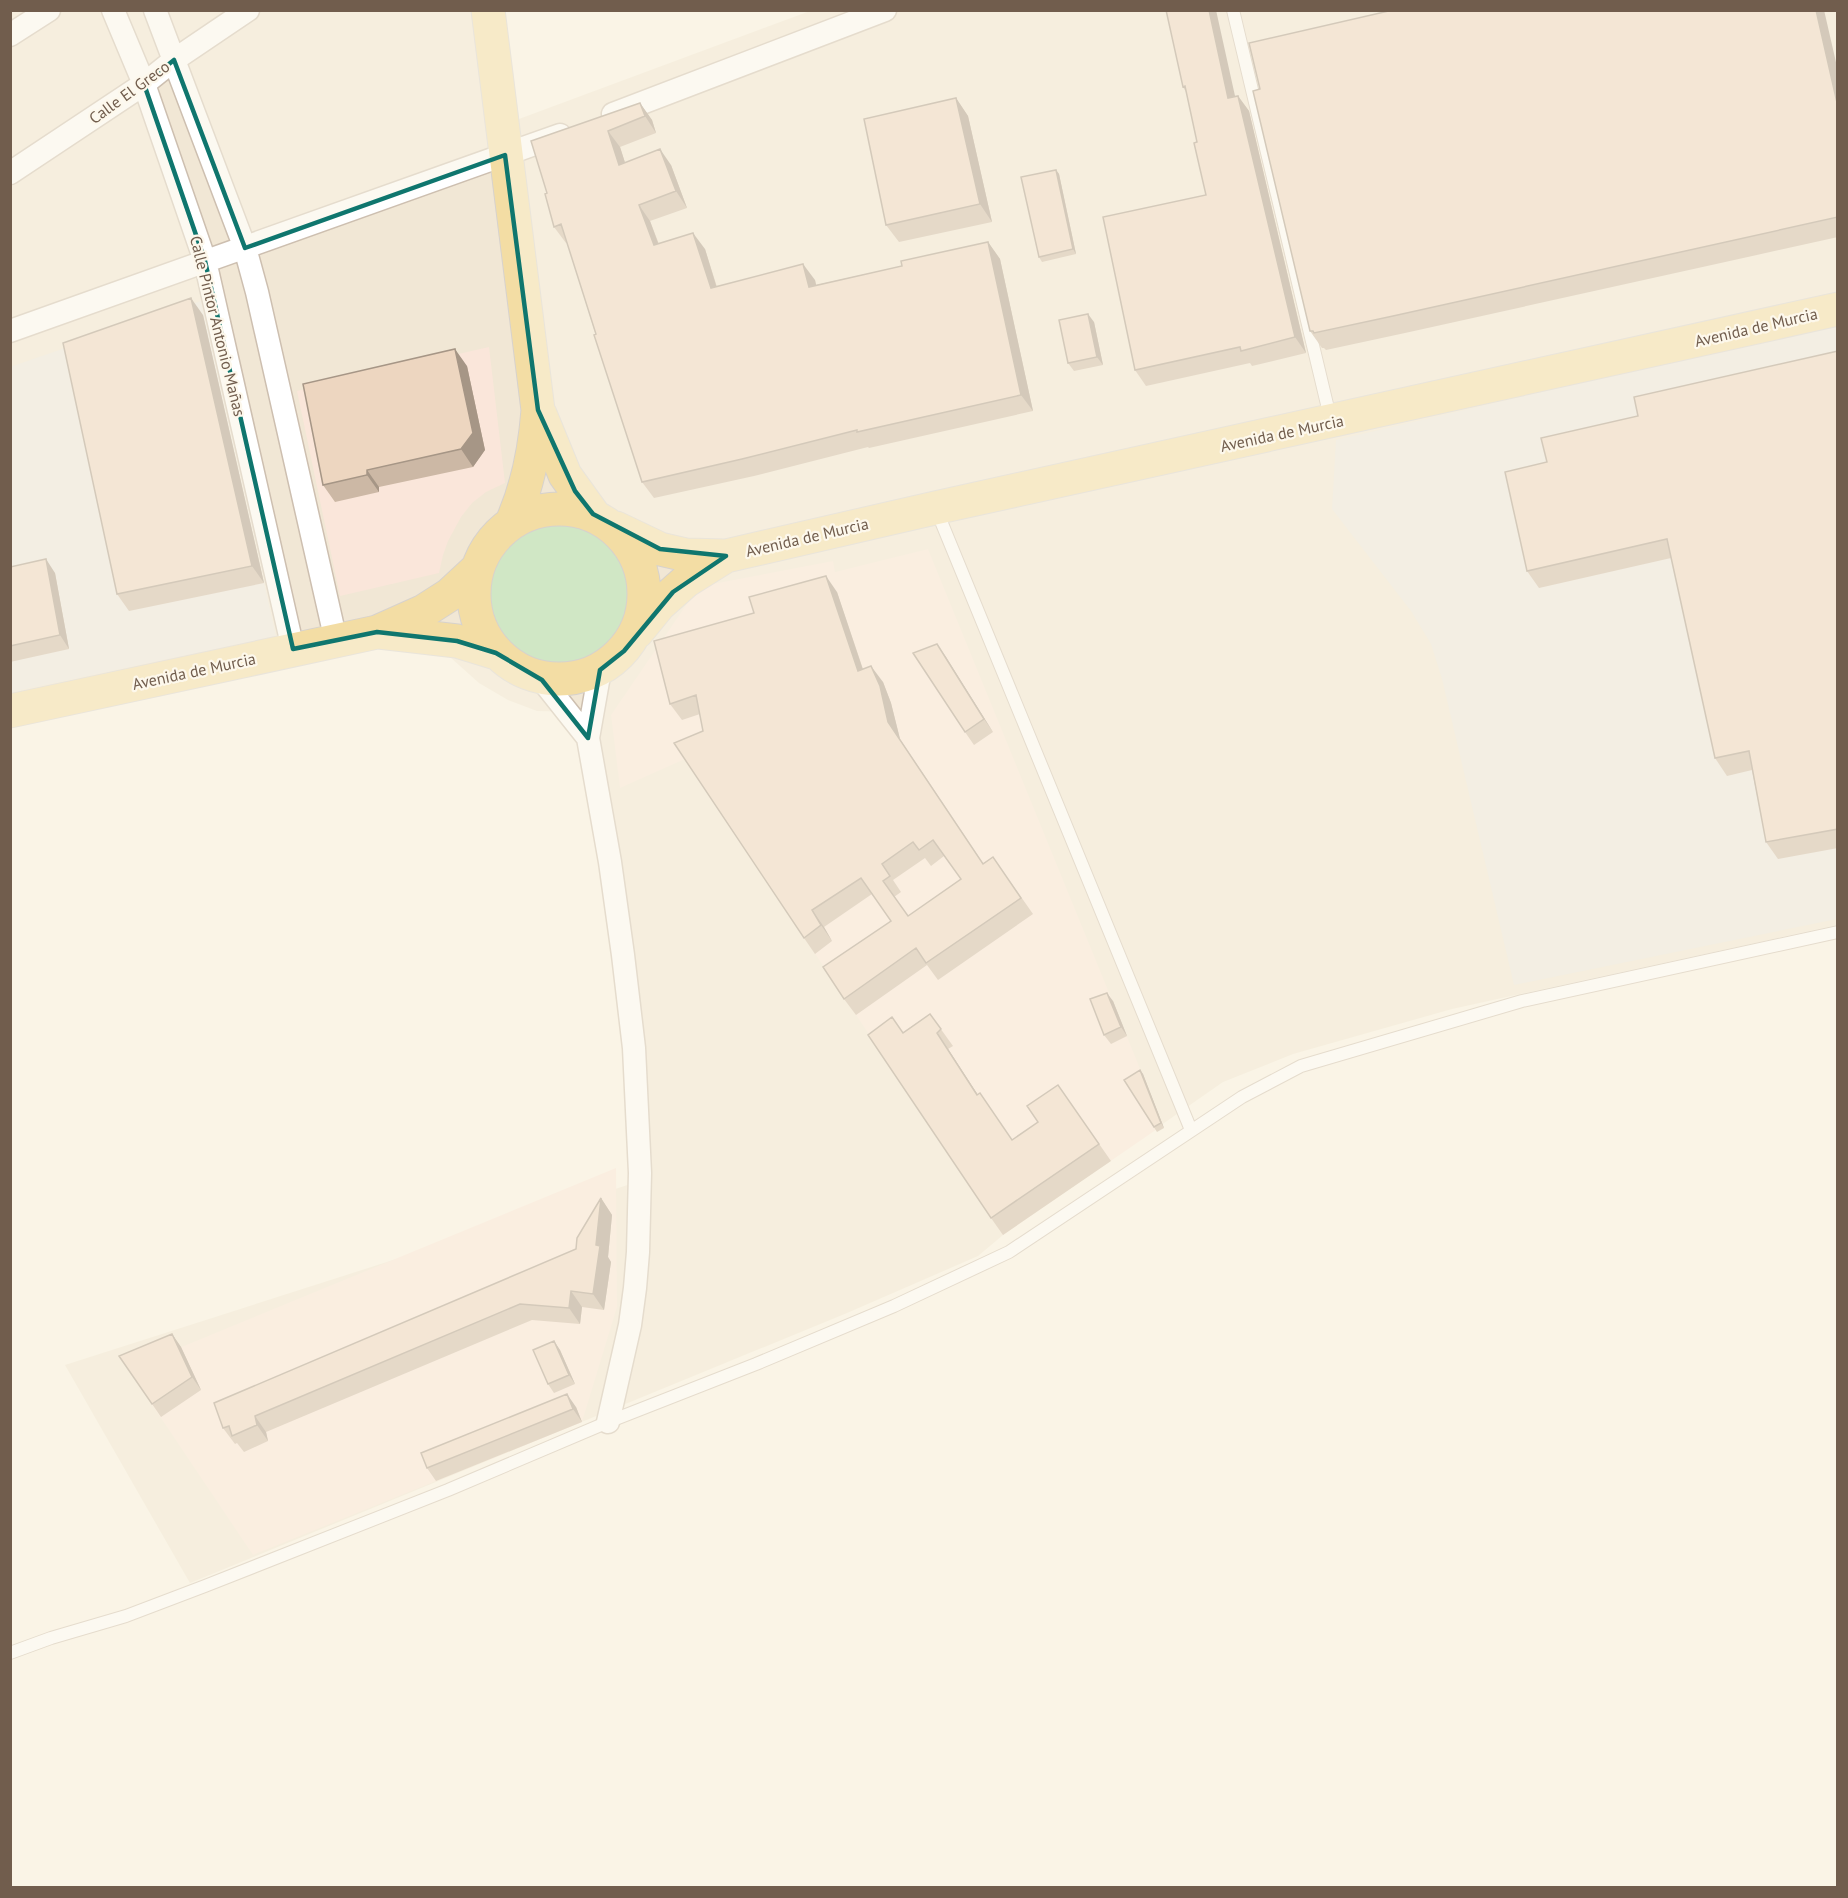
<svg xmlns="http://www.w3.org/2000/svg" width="1848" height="1898" font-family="'PT Sans',sans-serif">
  <rect width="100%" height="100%" fill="#faf4e6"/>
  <path fill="#f1e7d5" d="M10,11H505L519,119L810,11H1837V925L1452,1009L1293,1054L1223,1082L1003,1235L978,1256L847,1313L190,1583L65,1365L637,1182L633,1073L579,712L537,711L508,700L479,683L412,623L11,709Z"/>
  <path fill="#fae6da" d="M489,347L505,483L486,492L472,503L461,517L448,541L443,555L439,573L340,596L297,391Z
    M928,549L1163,1125L1003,1235L685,759L620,788L611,715L693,595L707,585L833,561L835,572Z
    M616,1168L617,1307L582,1422L253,1555L128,1369Z"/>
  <path fill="#ebe6df" d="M201,301L276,636L11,692L10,367Z
    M1837,323V919L1514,985L1442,679L1431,644L1411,611L1332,509L1336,440Z"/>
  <path fill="#d0e7c5" d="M489 594a71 71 0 1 1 142 0a71 71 0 1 1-142 0Z"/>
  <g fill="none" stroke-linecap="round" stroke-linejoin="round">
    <g stroke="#cdbfb0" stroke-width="14">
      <path id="lane" d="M1233,10L1331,421
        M936,509L1191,1130
        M10,1653L51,1638L126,1616L205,1586L448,1490L608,1422L756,1364L894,1306L1009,1252L1242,1097L1301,1066L1522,1001L1838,932"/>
    </g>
    <g stroke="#cdbfb0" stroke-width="25">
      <path id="street" d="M113,10L144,84L205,261L293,649
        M155,10L245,248L257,292L336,641
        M10,35L49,10
        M613,114L885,10
        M10,173L144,84L174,60L248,10
        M10,331L560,135
        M600,670L588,738L610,862L623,955L634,1048L640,1173L638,1252L635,1288L630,1325L608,1422
        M542,680L588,738"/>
    </g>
    <g stroke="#d7d2cd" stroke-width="35">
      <path id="primary" d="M488,10L538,410C535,450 528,486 512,522
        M540,414L565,475L593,514
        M474 594a85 85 0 1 1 170 0a85 85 0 1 1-170 0Z
        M616,528L660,549L686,555L726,556L935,508L1838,309
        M379,632L457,641L496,653
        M637,632L659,605L686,581L726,556
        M10,711L377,632L424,611L449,595L477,569"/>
    </g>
    <use href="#lane" stroke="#fff" stroke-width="12"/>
    <use href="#street" stroke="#fff" stroke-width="22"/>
    <use href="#primary" stroke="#f3dda4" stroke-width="33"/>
  </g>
  <path fill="#ccb8a5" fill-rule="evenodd" d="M1166,10L1235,96H1238L1249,111L1306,353L1252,366L1250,363L1146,386L1135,370L1206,195L1197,142L1186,92L1183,87Z
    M1838,71V237L1405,333L1326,350L1324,348H1322L1310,331L1260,89Z
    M956,98L968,116L992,222L899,242L886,225Z
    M640,103L652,120L656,133L620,147L625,163L671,165L687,208L650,221L659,244L705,249L717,287L815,280L816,285L902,266L988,242L1000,259L1033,411L869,448L868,447L754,476L654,498L642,482L567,243H566L554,227L547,193L531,141Z
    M1056,170L1059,174L1076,254L1042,262L1039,257Z
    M203,315L264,583L129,611L117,594Z
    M1094,322L1103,365L1074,371L1068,363Z
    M1838,351V848L1778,859L1766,842L1752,770L1727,776L1715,758L1671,558L1539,588L1527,571L1547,462L1638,416Z
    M467,366L485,450L473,467L379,487V492L335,502L323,485Z
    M10,567L55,573L69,649L10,662Z
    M837,592L863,669L883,682L891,703L900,739L983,863L993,857L1033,914L938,980L927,965L856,1015L844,999L891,921L872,894L824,927L832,941L815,954L804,938L703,731L700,714L682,720L670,704ZM944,856L961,879L908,916L894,897L901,892L893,880L925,858L931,866Z
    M937,644L993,732L974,745L965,732Z
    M1113,1001L1127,1036L1111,1044L1104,1035Z
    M930,1014L953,1046L948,1049L978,1095L1012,1140L1038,1122L1058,1085L1111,1161L1003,1235L991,1218L903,1032Z
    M1140,1070L1143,1074L1164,1128L1157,1132L1124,1080Z
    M601,1198L612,1215L608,1257L611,1262L604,1310L582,1307L580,1324L532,1320L266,1432L268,1441L244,1452L237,1443L235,1444L223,1428L576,1249Z
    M172,1334L181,1347L201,1390L161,1417L119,1356Z
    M554,1341L560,1350L575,1384L554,1393L548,1384Z
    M576,1407L582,1422L436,1481L427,1468Z"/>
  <path fill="#a69686" d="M1209,10H1216L1239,114L1228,98Z
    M1816,10H1824L1838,71V107Z
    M1238,96L1249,111L1306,353L1295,337Z
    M956,98L968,116L992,222L980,204Z
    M640,103L652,120L656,133L645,116Z
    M608,131L620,147L631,181L619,165Z
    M660,149L671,165L687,208L676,191Z
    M1056,170L1059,174L1076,254L1073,249Z
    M639,205L650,221L665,262L654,245Z
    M693,233L705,249L722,305L711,288Z
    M988,242L1000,259L1033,411L1021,395Z
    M803,264L815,280L820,303L809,287Z
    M191,298L203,315L264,583L252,566Z
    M1088,314L1094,322L1103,365L1097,357Z
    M455,349L467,366L485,450L473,467L461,449Z
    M367,470L379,487V492L367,475Z
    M46,559L55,573L69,649L60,635Z
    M826,576L837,592L869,688L858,671Z
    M937,644L946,657L993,732L984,719Z
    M871,666L883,682L891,703L900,739L888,722Z
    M812,910L824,927L832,941L821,925Z
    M1107,993L1113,1001L1127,1036L1121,1027Z
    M937,1033L948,1049L989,1112L977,1095Z
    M1140,1070L1143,1074L1164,1128L1161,1123Z
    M601,1198L612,1215L608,1257L611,1262L604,1310L593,1294L596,1245Z
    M571,1291L582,1307L580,1324L569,1308Z
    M172,1334L181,1347L201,1390L192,1377Z
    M554,1341L560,1350L575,1384L569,1375Z
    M567,1394L576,1407L582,1422L573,1409Z
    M255,1416L266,1432L268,1441L257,1425Z"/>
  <path fill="#edd6c0" stroke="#a69686" stroke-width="1.5" fill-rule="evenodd" d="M1166,10H1209L1228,98L1238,96L1295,337L1241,351L1240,347L1135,370L1103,217L1206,195L1194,143L1197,142L1185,86L1183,87Z
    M1393,10H1816L1838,107V217L1393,316L1314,333L1313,331H1310L1253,91L1260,89L1249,43Z
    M956,98L980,204L886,225L864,119Z
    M640,103L645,116L608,131L619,165L660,149L676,191L639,205L654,245L693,233L711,288L803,264L809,287L902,266L901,261L988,242L1021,395L857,432V430L742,459L642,482L594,335L596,334L561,224L554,227L545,194L547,193L531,141Z
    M1056,170L1073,249L1039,257L1021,177Z
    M191,298L252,566L117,594L63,343Z
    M1088,314L1097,357L1068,363L1059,320Z
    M455,349L473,433L461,449L367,470V475L323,485L303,384Z
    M1838,351V829L1766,842L1749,751L1715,758L1667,539L1527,571L1505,472L1547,462L1541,438L1638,416L1634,397Z
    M46,559L60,635L10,646V567Z
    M826,576L858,671L871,666L880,686L888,722L983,864L993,857L1021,898L926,963L916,948L844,999L823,967L891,921L861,878L812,910L821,925L804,938L674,743L703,731L696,695L670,704L654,641L754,613L749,597ZM933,840L961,879L908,916L883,881L890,876L882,864L913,842L919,850Z
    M937,644L984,719L965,732L913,653Z
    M1107,993L1121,1027L1104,1035L1090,999Z
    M930,1014L941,1029L937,1033L977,1095L980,1093L1012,1140L1038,1122L1027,1106L1058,1085L1099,1144L991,1218L868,1035L892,1017L903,1033Z
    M1140,1070L1161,1123L1154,1127L1124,1080Z
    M601,1198L596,1245L600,1246L593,1294L571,1291L569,1308L520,1304L255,1416L257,1425L232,1436L229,1426L223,1428L214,1403L576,1249L577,1238Z
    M172,1334L192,1377L152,1404L119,1356Z
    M554,1341L569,1375L548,1384L533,1350Z
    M567,1394L573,1409L427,1468L421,1453Z"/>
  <path d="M0 0H1848V1898H0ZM174,60L245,248L505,155L538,410L575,491L593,514L660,549L726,556L673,592L624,651L600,670L588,738L542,680L496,653L457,641L377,632L293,649L205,261L144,84Z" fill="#faf4e6" fill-opacity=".55" fill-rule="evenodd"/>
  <path fill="none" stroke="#0f766e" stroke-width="4.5" stroke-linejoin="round" d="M174,60L245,248L505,155L538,410L575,491L593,514L660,549L726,556L673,592L624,651L600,670L588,738L542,680L496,653L457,641L377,632L293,649L205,261L144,84Z"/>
  <g text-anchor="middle" stroke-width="4.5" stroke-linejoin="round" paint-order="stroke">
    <g font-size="16" fill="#715d4d" stroke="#fdf8ec">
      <text transform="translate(129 92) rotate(-36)" y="6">Calle El Greco</text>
      <text transform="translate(218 326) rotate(76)" y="6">Calle Pintor Antonio Mañas</text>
      <text transform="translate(1756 327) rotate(-13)" y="6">Avenida de Murcia</text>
      <text transform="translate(1282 433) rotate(-12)" y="6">Avenida de Murcia</text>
      <text transform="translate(807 537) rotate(-13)" y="6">Avenida de Murcia</text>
      <text transform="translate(194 671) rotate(-12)" y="6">Avenida de Murcia</text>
    </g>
  </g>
  <rect width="1848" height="1898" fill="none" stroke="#715d4d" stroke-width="24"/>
</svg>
